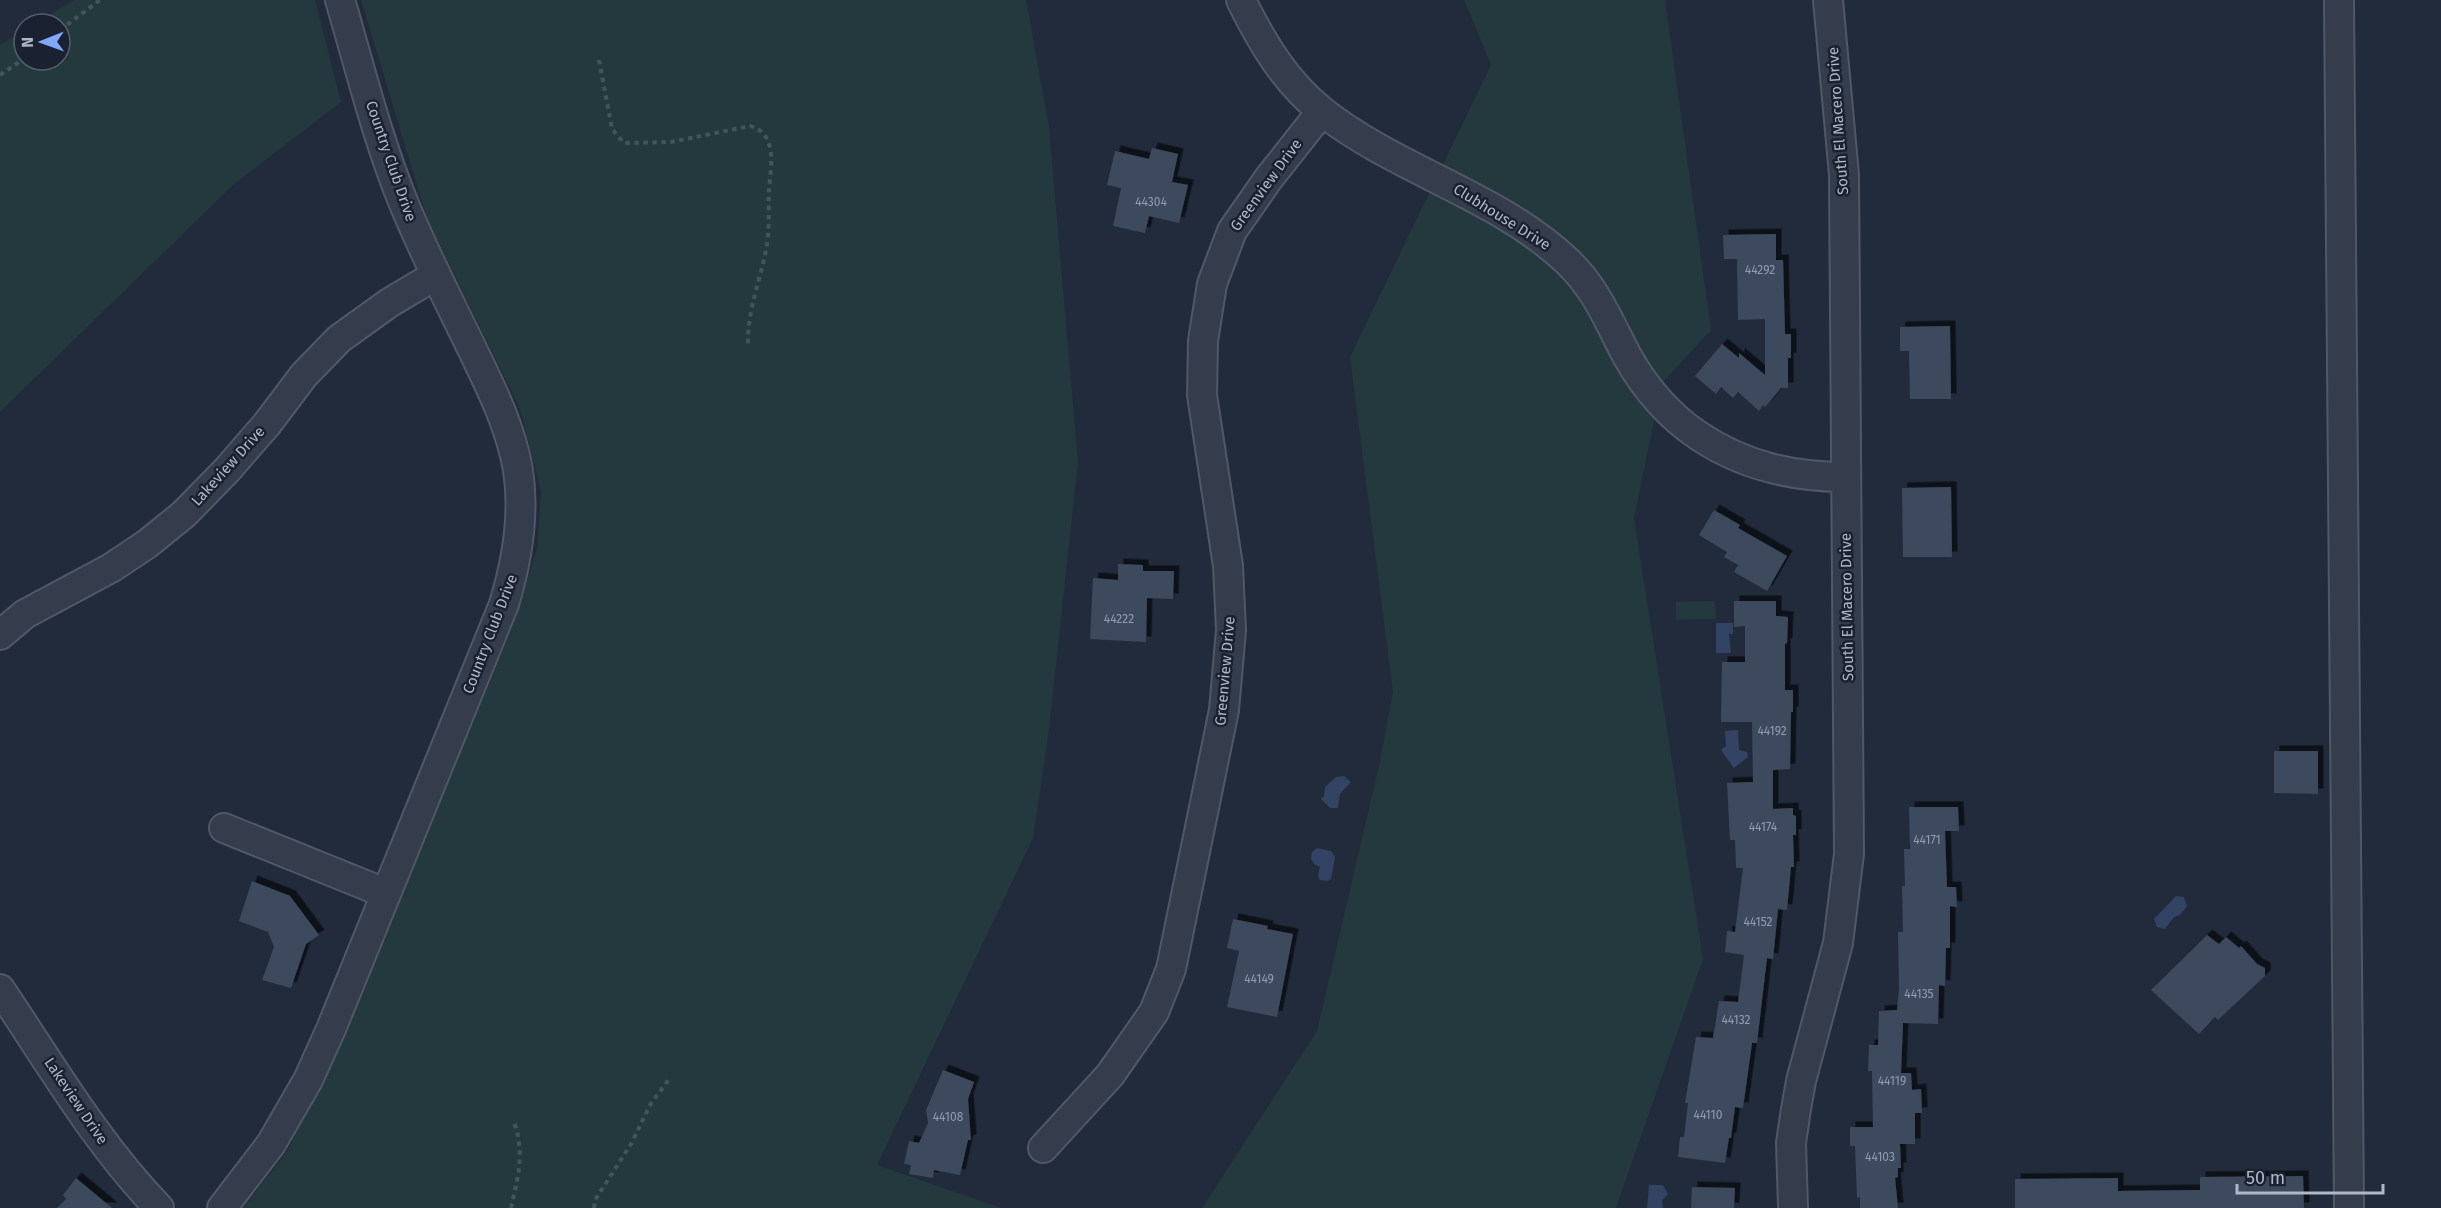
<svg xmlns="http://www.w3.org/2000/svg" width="2441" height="1208" font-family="'Fira Sans',sans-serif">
  <defs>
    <filter id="shadow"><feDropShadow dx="5.5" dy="-5.5" stdDeviation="0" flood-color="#0009"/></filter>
  </defs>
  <rect width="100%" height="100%" fill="#212b3c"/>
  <path fill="#23393d" d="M74,0H315L341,102L233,185L0,412V45L24,31V60H60V24H35Z
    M361,0H1026L1049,127L1078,462L1049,729L1033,838L877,1165L1001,1208H243L287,1152L352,1013L508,638L537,550L541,491L520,409L427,218Z
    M1464,0H1665L1711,330L1662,383L1634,518L1703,959L1616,1208H1202L1317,1031L1379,766L1393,692L1350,357L1491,65Z
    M1715,601L1716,619L1676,620V602Z"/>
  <path fill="#324363" d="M1716,623H1733V634H1729L1731,653H1716Z
    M1738,730L1739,750L1747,752L1748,757L1734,768L1721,750L1726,746L1725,731Z
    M1344,776L1351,782L1340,794L1338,808H1330L1321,799L1324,796L1325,787L1336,777Z
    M1317,848L1331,851L1335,857L1331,879L1328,881L1320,880L1318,876L1320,867L1314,864L1311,859L1312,852Z
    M2176,896L2184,897L2187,906L2180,915L2174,917L2165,929L2157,927L2154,919Z
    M1649,1185H1663L1668,1194L1662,1201L1663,1208H1647Z"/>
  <path fill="#3d495c" filter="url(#shadow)" d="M1152,148L1178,154L1172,182L1188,185L1179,223L1149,216L1145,233L1113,226L1121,188L1107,185L1115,151L1149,159Z
    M1776,234V260H1783L1785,334H1791V358H1788V388H1781L1765,407L1763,405L1759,411L1738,392L1733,398L1721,387L1716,394L1695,376L1722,344L1739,358V353L1765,375V319L1738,320L1737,259H1724L1723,235Z
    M1950,326L1951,399H1910L1909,351H1900V327Z
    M1951,487L1952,557H1903L1902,488Z
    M1714,510L1740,525L1738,528L1787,556L1767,591L1734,572L1738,565L1724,557L1727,552L1699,535Z
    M1118,564L1143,565V571H1174L1173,599L1147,598L1146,642L1090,639L1093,578L1118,580Z
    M1734,601H1776V616L1788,617L1787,643L1785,644V690H1793V712H1791L1790,769L1773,770V809L1793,808V815L1796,816V835H1793L1794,867H1791L1787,910L1778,909L1773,959L1767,958L1757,1043H1752L1743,1108L1735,1107L1731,1138H1729L1725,1163L1678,1157L1680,1137H1684L1688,1103H1685L1696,1037L1713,1038L1719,1001L1738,1002L1744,955L1725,952L1727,931L1735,932L1743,868H1736L1735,840H1730L1727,783L1753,782L1752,722H1721L1722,662H1745V626L1734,627Z
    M2274,751H2318V794L2274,793Z
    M1909,807H1958L1959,831H1945L1947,887H1956L1957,907L1950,906V948H1946L1945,986L1939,985L1938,1024L1903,1023L1901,1073H1911L1912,1090L1921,1089L1922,1113H1915V1144H1900L1901,1168H1898V1177L1895,1178L1898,1208H1860V1197L1857,1198L1855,1146H1850V1127H1873L1872,1071H1868L1869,1045H1878L1879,1011L1897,1010L1899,989L1898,932H1903L1902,886H1905L1904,849H1910Z
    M252,881L290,896L319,935L306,944L291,988L262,980L274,947L268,932L239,921Z
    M1233,919L1268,926L1267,929L1293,934L1277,1017L1227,1007L1239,951L1227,948Z
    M2207,935L2219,944L2226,937L2239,948L2241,946L2257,964L2265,968V976L2218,1020L2215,1017L2199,1034L2151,990Z
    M943,1070L974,1082L968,1099L971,1140H968L960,1175L934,1170L933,1178L909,1174L911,1165L904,1164L909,1141L919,1143L928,1123L926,1110Z
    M2303,1176L2304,1208H2015V1179L2118,1178V1191L2200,1190V1177Z
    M76,1178L112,1208H57L66,1199L63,1195Z
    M1692,1187L1735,1188L1734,1208H1691Z"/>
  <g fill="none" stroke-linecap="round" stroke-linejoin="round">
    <g stroke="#505867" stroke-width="32">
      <path id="minor" d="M1241,0C1262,43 1286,83 1323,112C1398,171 1497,195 1567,261C1596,288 1609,322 1627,356C1645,388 1669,416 1699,436C1744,466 1792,477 1845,477
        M2339,0L2349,1208
        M0,635L25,614L111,568L147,544L184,514L227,470L267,424L304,375L339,339L389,303L436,275
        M224,828L385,893
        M0,989C50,1063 96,1143 159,1208
        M1043,1148L1110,1075L1154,1012L1171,969L1224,710L1231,630L1228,566L1202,395L1203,341L1212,284L1232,231L1269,178L1322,111
        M222,1208L271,1144L308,1080L331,1029L504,604C517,561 525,515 518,470C511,429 493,392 475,355C451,305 425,255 404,204C377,138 360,68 340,0
        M1793,1208L1791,1143L1796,1109L1801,1081L1838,943L1849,854L1844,175L1828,0"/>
    </g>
    <path stroke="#41565b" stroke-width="4" stroke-dasharray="4.5 4.5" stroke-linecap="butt" d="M60,30L100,0
      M599,60L612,129L624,143L671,142L750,126C778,133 771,167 769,190C768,209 770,230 766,250C760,281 747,312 748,345
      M0,75L24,59
      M511,1208C518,1177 525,1153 514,1122
      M594,1208L595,1200L631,1144L650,1105L670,1078"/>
    <use href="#minor" stroke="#353d4c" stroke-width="28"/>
  </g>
  <g text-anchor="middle" stroke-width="5" stroke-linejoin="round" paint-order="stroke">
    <g font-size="12" fill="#939cad">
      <text x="1151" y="206">44304</text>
      <text x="1760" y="274">44292</text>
      <text x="1119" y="623">44222</text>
      <text x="1772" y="735">44192</text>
      <text x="1763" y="831">44174</text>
      <text x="1927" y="844">44171</text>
      <text x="1758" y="926">44152</text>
      <text x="1259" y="983">44149</text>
      <text x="1919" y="998">44135</text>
      <text x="1736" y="1024">44132</text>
      <text x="1892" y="1085">44119</text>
      <text x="1708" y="1119">44110</text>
      <text x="948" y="1121">44108</text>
      <text x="1880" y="1161">44103</text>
    </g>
    <g font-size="15" fill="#b0b8c8" stroke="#1a2231">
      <text transform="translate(1838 121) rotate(-94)" y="5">South El Macero Drive</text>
      <text transform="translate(391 161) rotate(71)" y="5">Country Club Drive</text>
      <text transform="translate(1266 185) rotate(-54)" y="5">Greenview Drive</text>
      <text transform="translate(1502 217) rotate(32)" y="5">Clubhouse Drive</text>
      <text transform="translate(228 466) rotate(-48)" y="5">Lakeview Drive</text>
      <text transform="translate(1847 607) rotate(-91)" y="5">South El Macero Drive</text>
      <text transform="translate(490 634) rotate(-69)" y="5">Country Club Drive</text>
      <text transform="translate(1225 671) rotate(-85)" y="5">Greenview Drive</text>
      <text transform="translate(76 1101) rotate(56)" y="5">Lakeview Drive</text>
    </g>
  </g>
  <g transform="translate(42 42) rotate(269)"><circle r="28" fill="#1a2231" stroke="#565e6d" stroke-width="1.5"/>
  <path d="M0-4.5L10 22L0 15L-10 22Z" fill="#7fa8fe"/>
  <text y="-9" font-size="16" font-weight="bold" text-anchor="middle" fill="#b0b8c8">N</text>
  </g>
  <path d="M2237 1184v9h146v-9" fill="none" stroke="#b0b8c8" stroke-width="3"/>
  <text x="2246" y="1184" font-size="18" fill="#b0b8c8" stroke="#1a2231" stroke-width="4.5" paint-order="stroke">50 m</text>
</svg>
